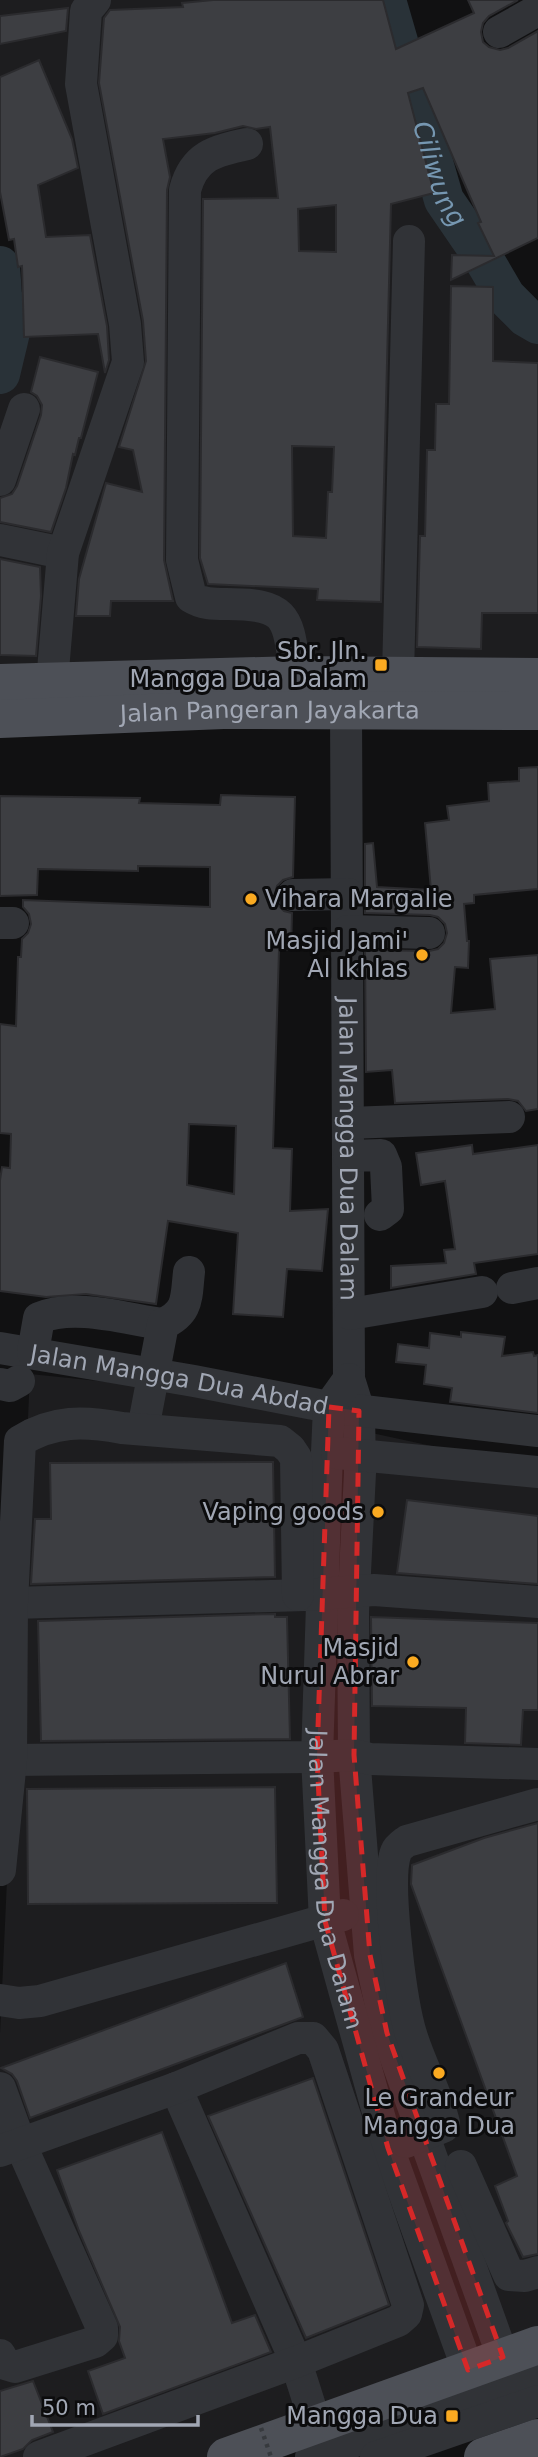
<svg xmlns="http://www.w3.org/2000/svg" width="538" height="2457" font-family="'DejaVu Sans',sans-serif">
  <rect width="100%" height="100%" fill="#111112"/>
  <path fill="#1d1d1f" d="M0,0H379L459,252L538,320V678L0,682V377L41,294L0,193Z
    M30,1374L226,1394L312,1420L538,1469V2345L232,2457H0V2034Z"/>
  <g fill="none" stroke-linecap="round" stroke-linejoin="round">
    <g stroke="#293238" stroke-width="40">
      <path id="s1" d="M386,0L444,200L479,251L506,297L526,317L538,324"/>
      <path d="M0,266L2,295L11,328L0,374"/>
    </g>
  </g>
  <path fill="#3d3e42" stroke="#2b2b2e" stroke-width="2" fill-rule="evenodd" d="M213,0H383L396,49L474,13L468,0H518L489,16L483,23L481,32L483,42L489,47L500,50L508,48L538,31V238L451,280L452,255L494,256L478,223L481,222L423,88L408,93L434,193L391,204L381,602L317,600L318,589L208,584L200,558L203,199L278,198L270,127L256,129L243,126L215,133L163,139L170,177L167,190L164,560L173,601H111L110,616H76L79,579L106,483L142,492L133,450L119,447L146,361L143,321L99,83L104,18L110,10L183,7L182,3ZM336,205V252L299,251L298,209ZM292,446L334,447L332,492H328L326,538L293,536Z
    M68,8L66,31L0,44V16Z
    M39,60L72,139L78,168L38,185L46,237L90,235L107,326L109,360L105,373L98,334L24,337L22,266L18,267L14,239L9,240L0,192V77Z
    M451,286L493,287V361L538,363V613H482L481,649L417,647L420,536H425L427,450H435L436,404H449Z
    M40,357L98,372L81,438H79L75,455L73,454L66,488L51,532L0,522V498L12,494L17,486L41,415L42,405L37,396L31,392Z
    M0,559L40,567L41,596L36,656L0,655Z
    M538,767V889L474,895V903L464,904L467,941H469L468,968L455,967L451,1013L495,1009L490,959L538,955V1109L526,1111L518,1101L508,1099L395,1103L392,1070L366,1072L365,950L429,951L438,949L444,943L447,933L445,924L438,917L430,915L365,913V844L373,843L377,887L431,890L425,823L449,820L447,806L489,801L488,783L519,781V768Z
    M221,795L295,797L293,877L283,880L277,886L275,895L278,905L284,911L292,913L291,950H279L273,1148L292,1149L290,1211L328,1209L322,1271L287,1269L283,1317L233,1314L238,1233L168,1221L156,1304L86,1294L46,1297L0,1291V1180L2,1167L10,1168L11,1134L0,1133V1024L16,1026L18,957H21L22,939L28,933L31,924L29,914L23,907V900L210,907V867L138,866V871L38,869L37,895L0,896V796L140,798L139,803L220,805ZM189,1124L236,1126L234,1194L187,1185Z
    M472,1145L473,1154L538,1145V1254L474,1263L476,1274L391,1288V1266L446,1263L444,1250L455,1249L445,1181L421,1185L416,1153Z
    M461,1332L505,1337L502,1356L533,1352L534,1356L538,1355V1413L450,1402L452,1388L424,1384L426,1365L396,1362L398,1344L429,1348L430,1333L461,1337Z
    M273,1462L275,1577L31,1584L35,1519H51L50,1463Z
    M407,1500L538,1516V1584L397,1573Z
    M275,1614V1617H287L290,1739L41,1741L38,1621Z
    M371,1617L538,1623V1710H523L521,1745L465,1743L466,1708L372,1706Z
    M275,1787L277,1903L28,1904L27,1789Z
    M538,1823V2254L523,2257L506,2223L508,2221L495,2186L517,2176L411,1884L412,1865L484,1838Z
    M286,1963L303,2017L276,2027L30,2118L17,2081L12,2074L1,2068Z
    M313,2078L389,2305L306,2338L208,2116Z
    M162,2132L232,2323L255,2315L271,2352L103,2414L88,2371L125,2358L119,2341L120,2327L79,2231L57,2170Z
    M33,2381L53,2432L32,2440L23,2449L0,2457V2391Z"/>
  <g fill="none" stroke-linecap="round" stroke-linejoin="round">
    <g stroke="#313337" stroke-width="32">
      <path d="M499,32L538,10"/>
      <path d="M247,144C214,151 194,156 185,190L182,560L191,597C202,604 213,604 227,604C291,604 287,619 296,675"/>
      <path d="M0,480L24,409"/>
      <path d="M0,540L63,553"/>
      <path d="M398,675L409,241"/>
      <path d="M52,682L63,553L128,362L125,324L81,84L86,11L95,0"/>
      <path id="s2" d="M346,710L349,1379L359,1411L360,1473L353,1612L354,1755L370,1955L387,2033L503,2357"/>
      <path d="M293,895L348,894"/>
      <path d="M0,923H13"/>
      <path d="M348,931L429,933"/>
      <path d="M349,1123L509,1117"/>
      <path d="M349,1156L381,1155L386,1167L388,1209L380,1215"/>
      <path d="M512,1288L538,1283"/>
      <path d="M350,1314L482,1292"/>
      <path id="s3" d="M0,1348L194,1381L329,1407L538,1431"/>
      <path d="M33,1352L39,1318C75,1303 125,1319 163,1324"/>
      <path id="s4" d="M349,1379L329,1407L327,1452L317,1757L325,1921L388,2148L468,2370"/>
      <path d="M0,1384L10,1386L19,1381"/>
      <path d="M143,1429L163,1324C189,1312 186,1298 189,1272"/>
      <path d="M337,1453L538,1472"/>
      <path d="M12,1603L305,1595L374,1590L538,1602"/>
      <path d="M11,1760L317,1757L354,1755L370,1759L538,1764"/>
      <path d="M0,1870L11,1760L12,1603L20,1441C54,1420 84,1421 122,1428L280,1441L290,1449L296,1458L298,1595"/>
      <path d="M0,2000L19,2003L40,2001L343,1915"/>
      <path d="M0,2088L20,2143L102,2328V2336L95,2342L15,2367L5,2364L0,2355"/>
      <path d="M176,2088L296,2362L316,2425"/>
      <path d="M406,2142L443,2127L444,2123C437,2092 417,2059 409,2027C401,1996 385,1880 396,1852C398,1847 403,1844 407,1841L538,1804"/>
      <path d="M0,2151L176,2088L298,2038H313L323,2050L408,2305L406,2314L398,2321L296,2362L39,2457"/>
      <path d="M461,2166L509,2275L525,2276L538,2272"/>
      <path d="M311,2457L538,2375"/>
      <path d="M376,2457L538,2401"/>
    </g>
    <g stroke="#4d5057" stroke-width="38">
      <path d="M0,683L296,675L538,677"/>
      <path id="s5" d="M0,719L223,710L538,711"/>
      <path d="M226,2457L538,2345"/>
      <path d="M483,2457L538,2438"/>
    </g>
    <path stroke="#373a3e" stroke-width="4.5" stroke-dasharray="3.5 5" stroke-linecap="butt" d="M261,2428L271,2457"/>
  </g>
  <path fill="#d62828" fill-opacity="0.2" stroke="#d62828" stroke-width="5" stroke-dasharray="14 9" stroke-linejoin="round" d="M329,1407L359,1411L354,1755L370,1955L387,2033L503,2357L468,2370L388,2148L325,1921L317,1757Z"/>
  <g fill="#faaa21" stroke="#0c0c0d" stroke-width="2.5">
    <rect x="374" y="658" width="14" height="14" rx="3.5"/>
    <circle cx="251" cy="899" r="7"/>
    <circle cx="422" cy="955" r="7"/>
    <circle cx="378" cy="1512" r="7"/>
    <circle cx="413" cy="1662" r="7"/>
    <circle cx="439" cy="2073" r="7"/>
    <rect x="445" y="2409" width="14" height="14" rx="3.5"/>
  </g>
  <g text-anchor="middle" stroke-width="6" stroke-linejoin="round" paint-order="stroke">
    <g font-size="24" fill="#a1a7b4" stroke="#0c0c0d" text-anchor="end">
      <text x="367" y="659">Sbr. Jln.<tspan x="367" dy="28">Mangga Dua Dalam</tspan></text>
      <text x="265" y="907" text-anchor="start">Vihara Margalie</text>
      <text x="408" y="949">Masjid Jami'<tspan x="408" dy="28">Al Ikhlas</tspan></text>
      <text x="364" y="1520">Vaping goods</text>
      <text x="399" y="1656">Masjid<tspan x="399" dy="28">Nurul Abrar</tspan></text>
      <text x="439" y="2106" text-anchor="middle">Le Grandeur<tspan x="439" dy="28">Mangga Dua</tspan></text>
      <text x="438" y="2424">Mangga Dua</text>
    </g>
    <g font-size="24" fill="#a1a7b4" stroke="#0c0c0d">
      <text dy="8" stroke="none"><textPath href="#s5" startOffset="270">Jalan Pangeran Jayakarta</textPath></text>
      <text dy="8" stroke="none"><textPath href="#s2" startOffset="439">Jalan Mangga Dua Dalam</textPath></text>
      <text dy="8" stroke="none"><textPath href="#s3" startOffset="182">Jalan Mangga Dua Abdad</textPath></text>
      <text dy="8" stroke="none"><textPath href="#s4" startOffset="509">Jalan Mangga Dua Dalam</textPath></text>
    </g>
    <g font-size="26" font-style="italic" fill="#7697b1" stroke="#0c0c0d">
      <text dy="9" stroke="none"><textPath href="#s1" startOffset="182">Ciliwung</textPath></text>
    </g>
  </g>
  <path d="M32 2415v10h166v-10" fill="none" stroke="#a1a7b4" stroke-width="3.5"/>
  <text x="42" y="2415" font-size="21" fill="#a1a7b4" stroke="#0c0c0d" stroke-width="5" paint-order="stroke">50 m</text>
</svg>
